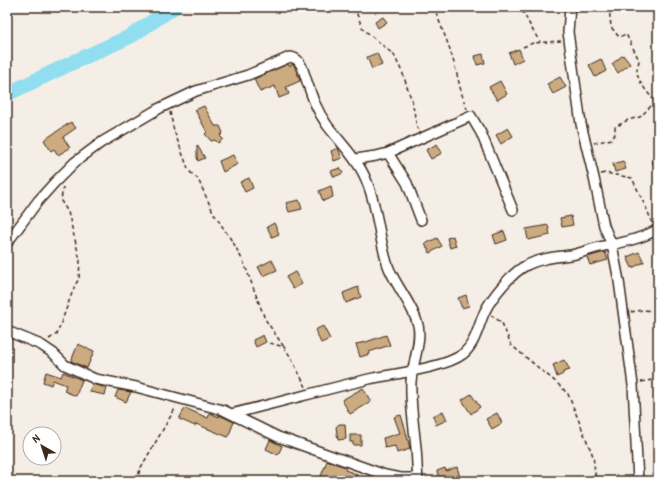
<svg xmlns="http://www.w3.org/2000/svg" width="665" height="488" font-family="'Patrick Hand',sans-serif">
  <rect width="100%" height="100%" fill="#f5eee6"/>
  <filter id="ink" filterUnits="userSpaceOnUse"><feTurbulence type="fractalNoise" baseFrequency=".025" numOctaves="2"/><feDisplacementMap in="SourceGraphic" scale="8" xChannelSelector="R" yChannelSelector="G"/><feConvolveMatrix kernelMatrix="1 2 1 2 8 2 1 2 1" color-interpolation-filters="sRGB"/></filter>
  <g filter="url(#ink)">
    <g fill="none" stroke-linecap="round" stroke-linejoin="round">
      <path stroke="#90deef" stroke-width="15" d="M7,94L76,61L131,36L174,7"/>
    </g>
    <path fill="#cdab80" stroke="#3b2a1e" d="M383,17L387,22L378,28L375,22Z
      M519,49L523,59L513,64L509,53Z
      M377,53L382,65L372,69L367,57Z
      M483,54L485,63L477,65L475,56Z
      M623,55L630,64L618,73L612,64Z
      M601,59L606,71L595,77L589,65Z
      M288,64L289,66L293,64L294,65L300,81L286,87L289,94L279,98L275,86L260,92L254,79Z
      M560,77L566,87L553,94L547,84Z
      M500,81L507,94L497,100L489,87Z
      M204,106L215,126H220L223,133L220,136L223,139L218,143L215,140L211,141L205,134L207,132L195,110Z
      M71,122L76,128L63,137L70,148L58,155L54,149L51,151L44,140Z
      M508,128L513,136L501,144L496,135Z
      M437,144L442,153L431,159L426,150Z
      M197,145L205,158L198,161L197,157Z
      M338,148L342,158L334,161L331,151Z
      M233,155L238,164L223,172L219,161Z
      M658,156V173L651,160Z
      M623,161L626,169L615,172L613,164Z
      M340,168L343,173L334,177L331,171Z
      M249,178L253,188L245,192L240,182Z
      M331,186L333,197L323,201L319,191Z
      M299,200L302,209L289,212L286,203Z
      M571,216L573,225L562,227L560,218Z
      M274,223L279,234L272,237L267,227Z
      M548,225L550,235L528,240L526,229Z
      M504,231L507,240L496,244L493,235Z
      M453,236L456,246L450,248L447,238Z
      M437,238L442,246L430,253L425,244Z
      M605,252L608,260L590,265L587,257Z
      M639,252L644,262L632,268L627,257Z
      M272,260L277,270L263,276L258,267Z
      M295,272L302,284L293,289L286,277Z
      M358,287L361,297L346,303L343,293Z
      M466,295L469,306L462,308L458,298Z
      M323,326L330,339L321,343L315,330Z
      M263,335L266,342L256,347L253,340Z
      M386,335L390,345L369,352L370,354L360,357L356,344L366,342Z
      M78,344L94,351L87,368L71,361Z
      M564,360L570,370L563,372V374L557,377L553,365Z
      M46,372L61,377L63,372L82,380L76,396L64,391L66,385L53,380L51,385L43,382Z
      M92,384L107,388L105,395L90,392Z
      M363,388L371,402L350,414L342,400Z
      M118,390L131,392L126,402L115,397Z
      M471,394L480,407L471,414L462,400Z
      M185,408L208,418L210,413L219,417V415L221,416L234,422L228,437L196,424L195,426L179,419Z
      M443,411L447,420L436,425L433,416Z
      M497,413L502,423L492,429L486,419Z
      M401,415L405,428L410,449L397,453L395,446L385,448L383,438L400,433L394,417Z
      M339,424H345L346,439L338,440L336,427Z
      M350,435H361V445H353V442H350Z
      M270,440L282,446L278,455L266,449Z
      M327,461L346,467L345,470L357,474L355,481H319Z
      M457,467L460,477L448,481H440L437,471L445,468L446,471Z"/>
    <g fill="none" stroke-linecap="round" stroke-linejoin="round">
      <g stroke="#3b2a1e" stroke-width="12">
        <path id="minor" d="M570,7L568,32L581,124L594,178L604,226L612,245L619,281L633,385L638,481
          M388,153L407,183L421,220
          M356,159L376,156L388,153L471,116L481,133L513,210
          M7,243L38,201L55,182L75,162L102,142L160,108L196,91L248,75L290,57C297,58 299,61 302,67C310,89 313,105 327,125C339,141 354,155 363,173C377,201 378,234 387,263C394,285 412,302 418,325C422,341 412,365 411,382C410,404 414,426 416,448C417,459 417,470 418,481
          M7,331L41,345L53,353L65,365L95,379L136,387L223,410L278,437L290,441L385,475L401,478H418
          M231,414C277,403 323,390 369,379C393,374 445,368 463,354C476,343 478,326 485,311C492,297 512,272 527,265C541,258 556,257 571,255C582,253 593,248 604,246C622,243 642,239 658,229"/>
      </g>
      <path stroke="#3b2a1e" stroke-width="1.5" stroke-dasharray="4 3" stroke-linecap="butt" d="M354,7L363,29L394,55L403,74L409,93L412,100L417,128L419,130
        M434,7C441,27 450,46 455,67C459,81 461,95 467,109
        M609,7L611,27L619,37L626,34L639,60C639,63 637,67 637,70C636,80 651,97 658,105
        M522,10L532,29L540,42
        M523,47L533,43L561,41
        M170,112L174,131L189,171L198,179L214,214L234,244L244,263L265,319L284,347
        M594,143L612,139L615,134V127L628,120L640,117L655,102
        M601,174L605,173L632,178L648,212L652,223
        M631,312L643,310L655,311L658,309
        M491,315L502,323L511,345L557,383L568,394L593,456L596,481
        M49,339L57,334L75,285L79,279L80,260L68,212L61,201L63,187
        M270,343L284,347L290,356L306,387
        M641,382L658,379
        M137,481L140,469L176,407"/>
      <use href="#minor" stroke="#fff" stroke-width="9"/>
    </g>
  </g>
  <rect width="665" height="488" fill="none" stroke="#fff" stroke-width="24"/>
  <rect x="12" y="12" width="641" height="464" fill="none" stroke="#3b2a1e" stroke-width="1.5" filter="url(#ink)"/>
  <g transform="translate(42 446) rotate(321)"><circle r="19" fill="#ffffff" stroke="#b1aaa5"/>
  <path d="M0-3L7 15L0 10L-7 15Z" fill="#3b2a1e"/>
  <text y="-6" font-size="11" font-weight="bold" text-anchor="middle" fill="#3b2a1e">N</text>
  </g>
</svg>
